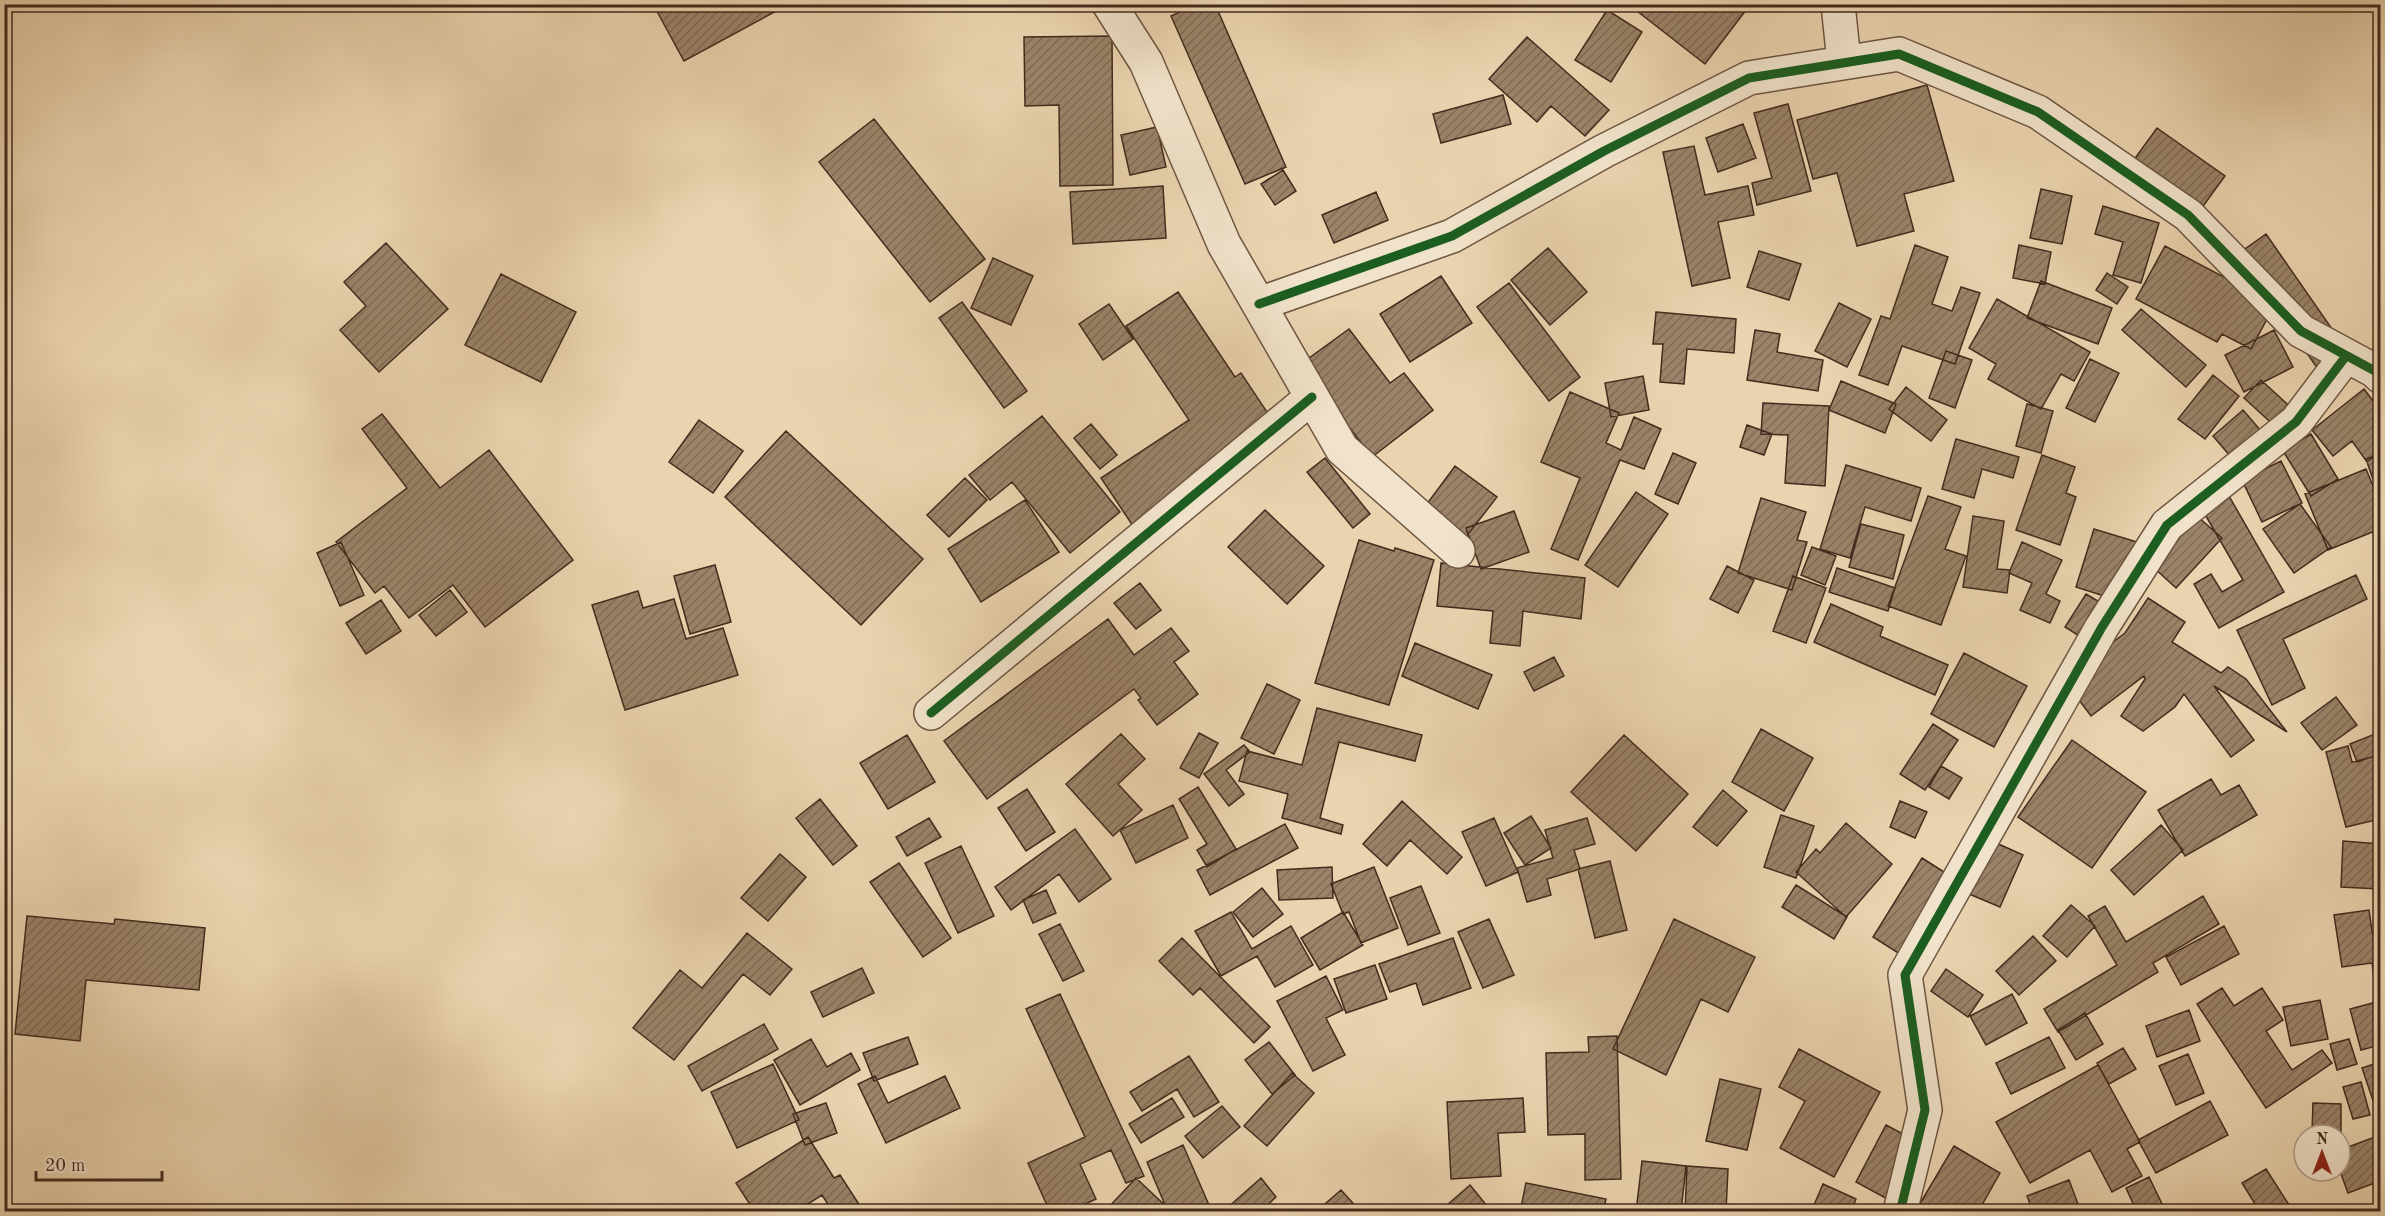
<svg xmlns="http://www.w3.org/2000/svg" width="2385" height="1216" font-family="'Old Standard TT',serif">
  <defs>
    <pattern id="building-hatch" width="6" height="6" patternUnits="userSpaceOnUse" patternTransform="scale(1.5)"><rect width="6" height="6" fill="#9a8369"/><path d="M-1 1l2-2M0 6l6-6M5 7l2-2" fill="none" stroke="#7f6b56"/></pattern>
  </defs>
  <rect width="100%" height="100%" fill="#ead4af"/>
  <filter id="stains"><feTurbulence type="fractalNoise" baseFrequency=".00333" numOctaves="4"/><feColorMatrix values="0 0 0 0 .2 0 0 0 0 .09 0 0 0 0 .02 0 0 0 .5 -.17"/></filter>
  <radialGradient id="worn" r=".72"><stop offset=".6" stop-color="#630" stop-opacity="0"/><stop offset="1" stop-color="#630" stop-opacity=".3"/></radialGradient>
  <path fill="url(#building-hatch)" stroke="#432b1e" stroke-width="1.5" d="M653,4H789L684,61Z
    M1198,4H1215L1286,167L1245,184L1171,16Z
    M1628,4H1739L1746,10L1705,64Z
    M1607,10L1642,32L1611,82L1575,60Z
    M1112,36L1113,185L1060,186L1059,105L1025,106L1024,37Z
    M1527,37L1609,110L1585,136L1551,106L1537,122L1489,79Z
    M1927,85L1954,181L1904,194L1914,231L1857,246L1837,173L1813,179L1797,120Z
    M1503,95L1511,124L1441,143L1433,114Z
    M1788,104L1811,191L1757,205L1752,183L1772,178L1754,113Z
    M874,119L985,259L930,302L819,162Z
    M1743,124L1756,158L1718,172L1706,138Z
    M1157,127L1166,167L1130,175L1121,135Z
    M2157,128L2225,176L2201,209L2133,161Z
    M1694,146L1705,195L1748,186L1754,215L1718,222L1730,278L1692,286L1663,152Z
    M1283,170L1296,191L1275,205L1261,184Z
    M1163,186L1166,238L1073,244L1070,192Z
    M2041,189L2072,196L2062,244L2030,238Z
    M1376,192L1388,220L1334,243L1322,215Z
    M2103,206L2159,223L2141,283L2113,275L2123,242L2095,234Z
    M2266,234L2348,352L2320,372L2238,254Z
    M386,243L448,309L379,372L340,330L366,306L344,282Z
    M1915,245L1948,257L1932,304L1952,311L1961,287L1980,293L1955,364L1902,346L1888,385L1859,375L1881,316L1890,319Z
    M2019,245L2051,252L2045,284L2013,278Z
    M2165,246L2275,304L2251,349L2222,334L2217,342L2136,299Z
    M1548,248L1587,292L1550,325L1511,280Z
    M1759,251L1801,264L1789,300L1747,287Z
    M993,258L1033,276L1011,325L971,308Z
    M2107,273L2128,287L2117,304L2096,290Z
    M501,274L576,312L541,382L465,345Z
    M1441,276L1472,323L1410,362L1380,314Z
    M2041,281L2112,308L2098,344L2027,318Z
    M1509,283L1580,377L1549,401L1477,307Z
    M1178,292L1235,377L1241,373L1279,430L1133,526L1101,478L1189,420L1126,326Z
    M1997,299L2090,352L2074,381L2061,374L2041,409L1988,379L1996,364L1969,348Z
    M962,302L1027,391L1004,408L939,318Z
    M1839,303L1871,319L1847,367L1815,351Z
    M1109,304L1133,339L1103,360L1079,324Z
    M2141,309L2206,365L2186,387L2122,330Z
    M1656,312L1736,319L1734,353L1687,349L1684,384L1660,382L1663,344H1653Z
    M1349,329L1390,383L1404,373L1433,410L1372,457L1301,364Z
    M1755,330L1780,334L1777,352L1823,360L1818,391L1747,380Z
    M2274,330L2293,367L2244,392L2225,355Z
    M1946,351L1972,360L1955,408L1929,398Z
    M2090,359L2119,373L2095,422L2066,408Z
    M2213,375L2239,396L2205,439L2178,419Z
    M1643,376L1649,410L1611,417L1605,383Z
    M2261,380L2296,412L2279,430L2244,398Z
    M1841,381L1896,404L1885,433L1829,410Z
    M1906,387L1947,420L1931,441L1889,409Z
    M2364,389L2380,410V451L2367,462L2352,441L2333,456L2312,430Z
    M1570,392L1619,413L1606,443L1621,450L1634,417L1661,429L1644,469L1620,460L1578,560L1551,549L1580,478L1541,462Z
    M1763,403L1829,406L1825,486L1785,483L1788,435L1761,434Z
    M2027,404L2053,411L2041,453L2016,446Z
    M2243,410L2261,431L2231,457L2213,436Z
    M382,414L440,488L489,450L573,560L485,627L453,585L409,618L384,586L375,593L336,542L407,488L362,429Z
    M1042,416L1120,512L1070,553L1012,482L990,500L969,475Z
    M699,420L743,451L713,493L669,462Z
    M1091,424L1117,455L1100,469L1074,438Z
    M1747,425L1772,434L1764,455L1740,447Z
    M786,431L923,559L861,625L725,497Z
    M2311,434L2338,479L2311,496L2283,451Z
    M1956,439L2019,457L2013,478L1982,469L1974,498L1942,489Z
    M1673,453L1696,463L1678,504L1655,494Z
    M2380,454V500L2366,459Z
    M2042,455L2075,467L2066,493L2076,497L2060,545L2016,530Z
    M1325,458L1370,514L1353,528L1307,472Z
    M2281,461L2302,503L2262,522L2242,480Z
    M1846,465L1921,488L1911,521L1865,507L1850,558L1820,549Z
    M1455,466L1497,497L1462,542L1421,512Z
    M2366,469L2380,503V529L2328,550L2305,494Z
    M965,478L987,500L949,537L927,515Z
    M1636,492L1668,514L1618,587L1585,565Z
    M1928,496L1961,507L1945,549L1966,556L1941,625L1888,606Z
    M2229,496L2284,592L2219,628L2194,584L2211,574L2222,592L2243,580L2203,511Z
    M1761,498L1806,512L1797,540L1807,542L1792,590L1738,573Z
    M1025,500L1059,552L981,602L948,549Z
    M2300,504L2331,547L2294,573L2263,529Z
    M1265,510L1324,566L1287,604L1228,547Z
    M1514,511L1529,552L1481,569L1466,528Z
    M1973,516L2004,521L1997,569L2010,570L2007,593L1963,587Z
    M2197,516L2222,538L2176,588L2152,566Z
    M1861,524L1904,535L1893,579L1849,567Z
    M2094,529L2137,542L2120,601L2076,587Z
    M1359,540L1394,551L1395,548L1434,560L1389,705L1315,683Z
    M341,542L364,595L340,606L317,553Z
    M2022,542L2062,560L2046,594L2060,601L2050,623L2020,610L2032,583L2009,573Z
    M1812,547L1836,556L1825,585L1801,575Z
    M1441,563L1585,578L1581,619L1523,611L1520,646L1490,643L1493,611L1437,606Z
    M715,565L731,622L690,634L674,576Z
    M1727,566L1754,580L1738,613L1710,599Z
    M1837,568L1895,588L1888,611L1829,592Z
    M2356,575L2367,599L2283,639L2305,688L2272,705L2237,630Z
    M1793,576L1826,588L1806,643L1773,631Z
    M1140,583L1161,610L1136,629L1114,603Z
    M450,590L467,612L436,636L419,615Z
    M638,591L643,608L674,599L686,639L723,628L738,675L625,710L592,605Z
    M2086,594L2108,607L2087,641L2065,627Z
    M2148,598L2185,622L2172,642L2221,673L2228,667L2246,679L2287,732L2214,686L2254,740L2231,757L2184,694L2175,707L2143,731L2121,716L2145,679L2144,676L2091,716L2076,696L2109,645L2125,633Z
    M381,600L401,631L366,654L346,623Z
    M1831,604L1883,627L1880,636L1948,665L1935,695L1814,642Z
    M1108,619L1134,655L1171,628L1189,651L1174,662L1198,694L1157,725L1138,700L1141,698L1134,689L987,799L944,741Z
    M1415,643L1492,675L1478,709L1402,676Z
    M1964,653L2027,686L1994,747L1931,714Z
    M1554,657L1564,676L1534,691L1524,672Z
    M1267,684L1300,700L1274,754L1241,738Z
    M2336,697L2357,725L2322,750L2301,723Z
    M1317,708L1422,735L1415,761L1339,742L1320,818L1343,825L1341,834L1282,818L1288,794L1239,781L1247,751L1302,765Z
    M1933,724L1958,740L1925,790L1900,774Z
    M1761,729L1813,758L1784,811L1732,782Z
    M2380,732V754L2357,762L2350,744Z
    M1199,733L1218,743L1199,778L1180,768Z
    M1121,734L1145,759L1118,784L1142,810L1113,836L1066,784Z
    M907,735L935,782L888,809L860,763Z
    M1624,735L1688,794L1636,851L1571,792Z
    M2072,740L2146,792L2092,868L2018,817Z
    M1244,745L1250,752L1226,770L1244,794L1229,806L1204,774Z
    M2348,746L2352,762L2380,755V819L2346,827L2326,752Z
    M1941,766L1962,778L1949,799L1929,787Z
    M2211,779L2221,795L2239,785L2257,815L2185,856L2158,810Z
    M1198,787L1236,849L1207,867L1197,850L1207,844L1179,799Z
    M1027,789L1055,832L1026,851L998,808Z
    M1723,790L1747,811L1717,846L1693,827Z
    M820,799L857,846L833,865L796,818Z
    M1402,801L1462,857L1447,874L1410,840L1387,866L1363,844Z
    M1900,801L1927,812L1915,838L1890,827Z
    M1173,805L1188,838L1136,863L1120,830Z
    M1781,815L1814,826L1796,878L1764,867Z
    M1531,816L1551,848L1525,865L1504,833Z
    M929,818L941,837L907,856L896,837Z
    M1494,818L1518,872L1486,886L1462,832Z
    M1587,818L1595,844L1574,850L1580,869L1547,879L1551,895L1527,902L1517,868L1553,858L1545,830Z
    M1846,823L1892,864L1846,917L1796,872L1816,849L1820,853Z
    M1285,824L1298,848L1210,895L1197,870Z
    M2161,825L2183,850L2134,895L2111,870Z
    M1075,829L1111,879L1079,902L1059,874L1011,910L995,887Z
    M1985,838L2023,855L2000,907L1962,891Z
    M2343,841L2380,844L2379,889L2341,887Z
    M961,846L994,916L958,933L925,863Z
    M780,854L806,877L768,921L741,898Z
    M1922,858L1952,877L1903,956L1873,937Z
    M1610,861L1627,930L1595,938L1578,869Z
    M899,863L951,938L923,957L870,882Z
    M1332,867L1333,898L1279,900L1277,870Z
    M1374,867L1398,928L1361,943L1349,912L1343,914L1331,884Z
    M1796,885L1847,917L1834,939L1782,907Z
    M1421,886L1440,933L1408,945L1390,898Z
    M1262,888L1283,914L1253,937L1233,912Z
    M1046,890L1056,913L1033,923L1023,900Z
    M2203,896L2219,924L2153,963L2158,972L2058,1032L2044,1009L2117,965L2088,916L2105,906L2126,942Z
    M2071,905L2095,926L2067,957L2043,936Z
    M2369,910L2375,951L2380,950V984L2375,985L2372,963L2342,967L2334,915Z
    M1231,912L1252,949L1291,926L1313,965L1275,987L1257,956L1221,976L1195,931Z
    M1343,912L1363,945L1320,970L1301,938Z
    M27,916L114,924L115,919L205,928L199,990L86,980L80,1041L15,1034Z
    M1489,919L1514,975L1483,988L1458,932Z
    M1674,919L1755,957L1728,1012L1701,999L1666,1075L1613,1049Z
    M1060,924L1084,971L1063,981L1039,934Z
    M2224,926L2239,954L2181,985L2166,957Z
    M747,933L792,969L770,995L743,974L674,1060L633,1028L680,970L702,988Z
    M2033,936L2056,961L2019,995L1996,971Z
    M1182,938L1270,1027L1254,1043L1200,988L1193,995L1159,961Z
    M1453,938L1471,988L1423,1005L1416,983L1390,992L1379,964Z
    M1375,965L1387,999L1346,1013L1334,979Z
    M862,968L874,993L823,1017L811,992Z
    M1946,969L1983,995L1968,1017L1931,991Z
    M1326,976L1343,1010L1326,1018L1345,1055L1313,1071L1277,1001Z
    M2222,988L2234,1006L2262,988L2283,1020L2266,1031L2292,1070L2322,1050L2332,1063L2266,1108L2197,1004Z
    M1060,994L1144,1176L1126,1183L1111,1150L1080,1164L1096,1199L1067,1212H1050L1028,1163L1085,1137L1026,1009Z
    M2012,994L2027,1023L1986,1045L1970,1016Z
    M2320,1000L2328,1039L2291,1046L2283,1007Z
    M2380,1001V1045L2361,1050L2350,1009Z
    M2189,1010L2200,1041L2157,1057L2146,1026Z
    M2085,1013L2103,1044L2076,1060L2058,1030Z
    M764,1024L778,1049L702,1091L688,1066Z
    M1617,1036L1621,1179L1585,1180V1134L1548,1135L1546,1053L1589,1052L1588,1037Z
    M908,1037L918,1064L874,1081L863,1053Z
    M2049,1037L2065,1068L2011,1094L1996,1063Z
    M811,1039L827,1067L851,1053L860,1070L800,1105L774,1060Z
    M2349,1039L2357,1064L2337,1070L2330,1044Z
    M1269,1042L1295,1075L1272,1094L1245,1060Z
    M2123,1048L2136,1069L2109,1084L2097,1063Z
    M1799,1049L1880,1092L1834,1177L1780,1148L1805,1101L1779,1087Z
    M2188,1054L2204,1093L2176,1105L2159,1066Z
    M1189,1056L1219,1102L1194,1117L1177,1089L1142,1111L1130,1092Z
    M2380,1062V1121L2362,1068Z
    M773,1064L799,1120L737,1148L711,1092Z
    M2098,1065L2140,1142L2127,1149L2142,1176L2112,1192L2090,1150L2030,1183L1996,1122Z
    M1292,1073L1314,1093L1267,1146L1244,1126Z
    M875,1076L888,1103L945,1076L960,1108L886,1143L858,1084Z
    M1720,1079L1761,1089L1747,1150L1706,1141Z
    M2361,1082L2370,1115L2353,1119L2343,1087Z
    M1172,1098L1184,1117L1141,1143L1129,1124Z
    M1523,1098L1525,1132L1498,1133L1501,1176L1451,1179L1447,1102Z
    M2210,1101L2228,1135L2156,1173L2138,1140Z
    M826,1103L837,1133L805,1145L793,1114Z
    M2313,1103L2341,1104V1133L2312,1132Z
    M1222,1106L1240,1127L1203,1158L1185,1136Z
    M1886,1125L1922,1144L1891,1201L1856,1182Z
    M2380,1135V1181L2348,1193L2340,1171V1150Z
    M808,1137L834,1178L840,1175L864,1212H833L822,1195L795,1212H750L753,1209L736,1183Z
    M1183,1145L1212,1212H1168L1147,1162Z
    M1954,1146L2000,1173L1978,1212H1915Z
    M1642,1161L1686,1166L1681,1212H1636Z
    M1687,1166L1728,1169L1726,1212H1685Z
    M2266,1169L2291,1208L2285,1212H2260L2242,1183Z
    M2149,1177L2166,1212H2133L2136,1210L2126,1188Z
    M1136,1178L1172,1212L1105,1211Z
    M1261,1178L1276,1197L1260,1212H1227L1226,1209Z
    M2069,1180L2081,1212H2033L2027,1196Z
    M1526,1183L1606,1199L1603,1212H1520Z
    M1823,1184L1856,1199L1851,1212H1811Z
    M1470,1185L1492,1212H1439Z
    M1341,1190L1361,1212H1319L1318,1210Z"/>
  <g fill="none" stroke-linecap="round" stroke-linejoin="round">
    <g stroke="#6d5542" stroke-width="36">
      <path id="minor" d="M1109,4L1146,62L1224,244L1342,449L1458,551
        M1838,4L1844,62
        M1259,304L1452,236L1604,151L1749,78L1899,54L2038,112L2188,215L2301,331L2375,371L2380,376
        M931,713L1312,397
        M1900,1212L1925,1110L1905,975L2102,627L2167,525L2296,422L2346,356"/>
    </g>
    <use href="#minor" stroke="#f1e3cb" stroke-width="33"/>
    <g stroke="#f1e3cb" stroke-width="13">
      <path id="cycleway" d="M1259,304L1452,236L1604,151L1749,78L1899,54L2038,112L2188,215L2301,331L2375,371L2380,376
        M931,713L1312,397
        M1900,1212L1925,1110L1905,975L2102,627L2167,525L2296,422L2346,356"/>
    </g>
    <use href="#cycleway" stroke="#1b5e20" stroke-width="9"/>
  </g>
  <rect width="2385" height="1216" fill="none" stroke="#ead4af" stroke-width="24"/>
  <rect x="6" y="6" width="2373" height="1204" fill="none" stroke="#432b1e" stroke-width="3"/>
  <rect x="12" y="12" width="2361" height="1192" fill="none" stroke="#432b1e" stroke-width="1.5"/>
  <g transform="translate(2322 1153)"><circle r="28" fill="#f1e3cb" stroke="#ab9986" stroke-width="1.5"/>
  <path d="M0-4.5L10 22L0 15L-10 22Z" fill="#8f2418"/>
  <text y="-9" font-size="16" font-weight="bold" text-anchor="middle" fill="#432b1e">N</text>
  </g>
  <path d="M36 1171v9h126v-9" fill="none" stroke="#432b1e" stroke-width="3"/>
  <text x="45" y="1171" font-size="18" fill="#432b1e" stroke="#f1e3cb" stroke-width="4.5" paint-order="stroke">20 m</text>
  <rect width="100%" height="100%" filter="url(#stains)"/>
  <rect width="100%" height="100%" fill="url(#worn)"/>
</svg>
